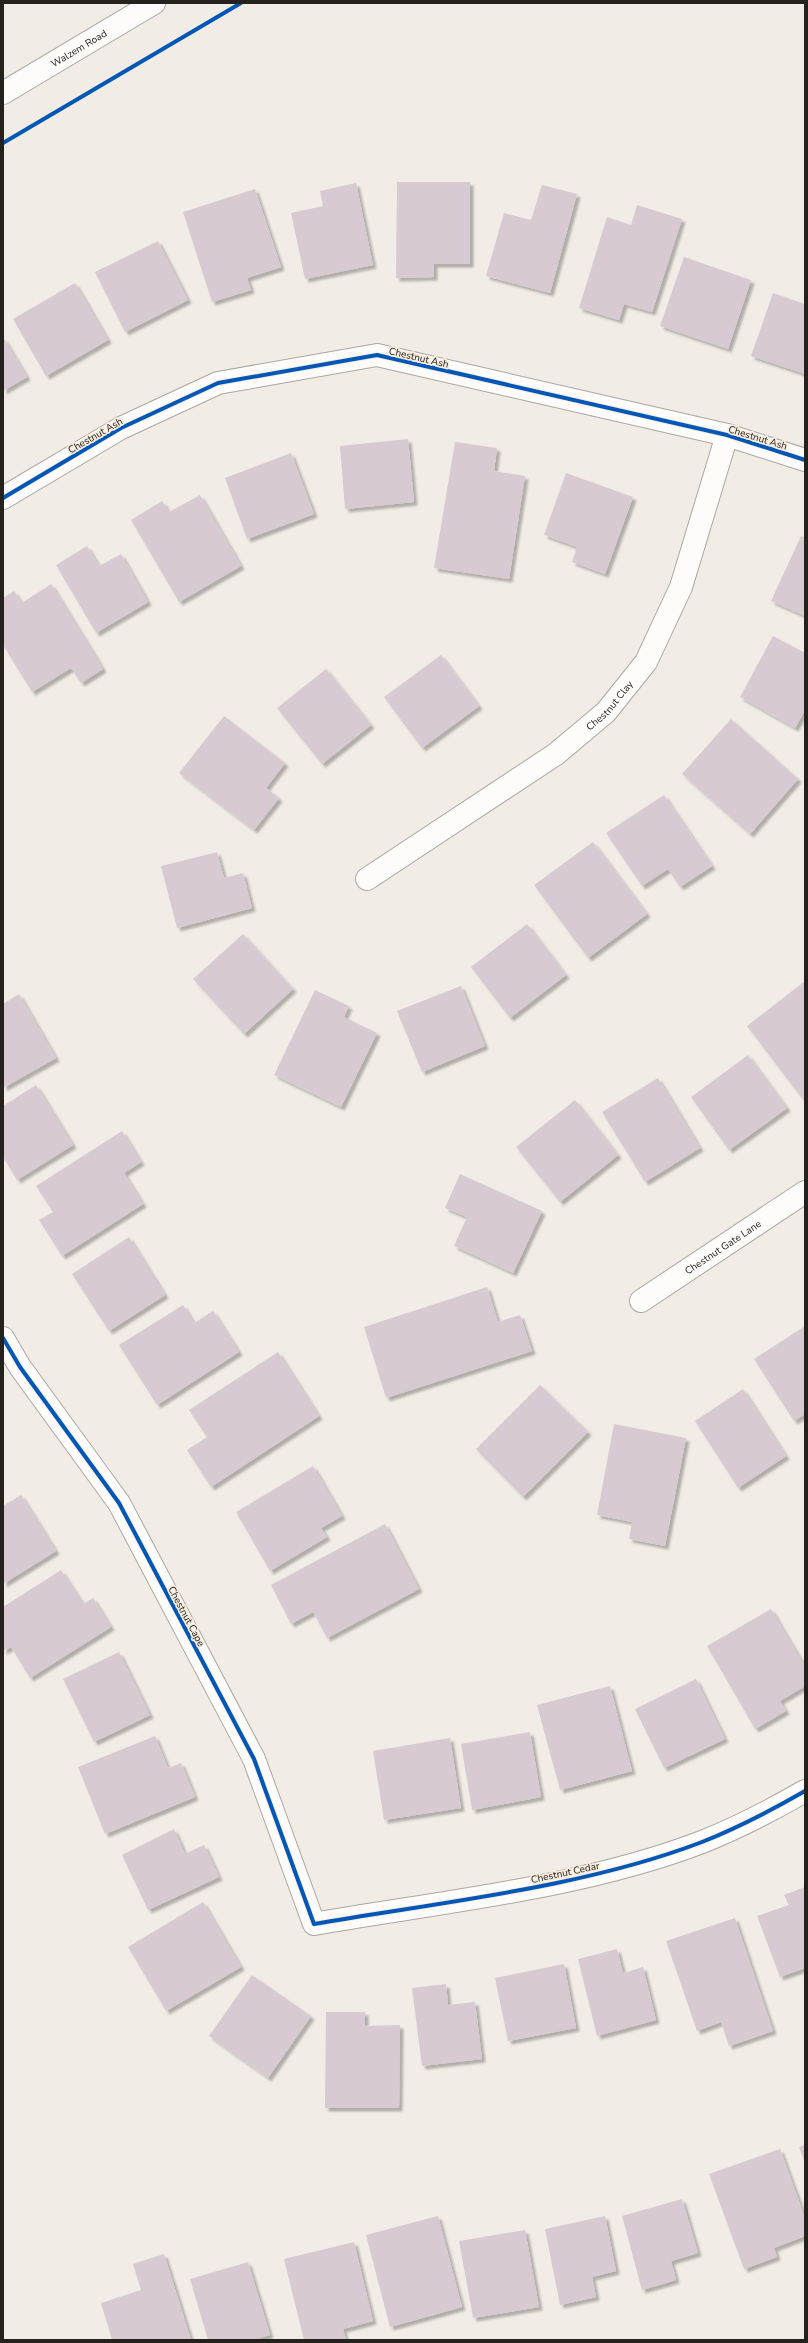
<svg xmlns="http://www.w3.org/2000/svg" width="808" height="2343" font-family="'Nunito Sans',sans-serif">
  <defs>
    <filter id="shadow"><feDropShadow dx="3.5" dy="3.5" stdDeviation="1" flood-color="#0004"/></filter>
  </defs>
  <rect width="100%" height="100%" fill="#f1ece5"/>
  <path fill="#d8cad2" filter="url(#shadow)" d="M397,182H470V264H434V277L396,278Z
    M356,183L373,265L305,279L291,213L323,206L320,191Z
    M542,185L577,194L550,293L486,276L504,213L531,220Z
    M255,189L281,267L247,278L251,290L212,302L183,212Z
    M637,205L682,219L652,312L624,304L619,320L579,308L607,217L631,225Z
    M158,241L188,300L125,332L95,272Z
    M684,257L751,280L728,349L660,326Z
    M75,283L108,340L46,376L13,319Z
    M773,293L805,304V374L751,356Z
    M3,337L27,377L3,391Z
    M408,439L414,502L345,509L340,446Z
    M455,442L497,448L494,471L525,476L509,579L434,568Z
    M291,453L314,514L247,539L225,478Z
    M566,473L633,497L605,574L572,562L577,547L544,535Z
    M200,495L241,566L179,602L131,520L162,501L169,512Z
    M801,536L805,538V616L771,601Z
    M87,546L99,566L121,554L148,602L96,633L56,565Z
    M51,584L103,669L81,683L71,668L32,692L3,645V598L14,591L22,603Z
    M773,636L805,653V710L795,728L740,697Z
    M441,655L479,706L422,748L384,697Z
    M326,669L371,725L322,764L277,708Z
    M224,716L285,763L266,788L279,798L254,830L179,773Z
    M731,719L798,779L750,834L682,774Z
    M664,795L712,866L680,887L668,869L642,886L606,833Z
    M593,842L647,914L588,958L534,885Z
    M217,852L224,878L243,873L252,908L177,928L161,866Z
    M527,924L566,975L510,1018L471,967Z
    M243,934L293,989L244,1034L193,979Z
    M805,981V1102L747,1026Z
    M461,986L485,1046L422,1072L397,1011Z
    M315,990L349,1006L344,1017L377,1033L341,1107L274,1075Z
    M19,994L56,1058L3,1088V1004Z
    M748,1055L787,1108L729,1150L691,1097Z
    M658,1078L700,1148L645,1182L602,1112Z
    M36,1085L73,1145L17,1180L3,1157V1106Z
    M575,1100L618,1155L560,1202L516,1147Z
    M122,1131L141,1162L124,1173L143,1204L62,1256L39,1220L53,1212L36,1186Z
    M460,1174L542,1211L513,1273L454,1246L467,1217L445,1208Z
    M129,1237L165,1295L109,1331L72,1274Z
    M487,1287L498,1322L520,1315L532,1351L386,1398L364,1327Z
    M183,1305L194,1323L213,1311L239,1352L157,1405L119,1345Z
    M805,1326V1414L794,1421L754,1359Z
    M278,1352L319,1416L211,1487L187,1450L207,1437L189,1410Z
    M540,1385L588,1432L523,1497L476,1449Z
    M743,1389L786,1456L738,1488L695,1421Z
    M614,1424L686,1438L665,1546L629,1539L632,1522L597,1515Z
    M313,1466L342,1516L321,1528L327,1537L270,1571L236,1512Z
    M21,1495L56,1551L3,1584V1506Z
    M385,1524L419,1589L327,1638L313,1612L291,1624L271,1585Z
    M61,1570L83,1604L93,1598L111,1627L30,1678L11,1647L3,1651V1607Z
    M771,1609L805,1667V1686L780,1701L786,1711L755,1729L707,1646Z
    M119,1652L150,1715L94,1742L63,1679Z
    M696,1679L725,1739L664,1768L635,1709Z
    M610,1686L632,1771L560,1790L537,1705Z
    M530,1732L541,1797L472,1810L461,1744Z
    M155,1736L168,1768L181,1763L195,1797L105,1834L78,1767Z
    M450,1738L461,1808L384,1820L373,1751Z
    M174,1829L185,1854L204,1845L219,1877L148,1910L122,1855Z
    M805,1887V1968L780,1977L757,1916L789,1905L784,1895Z
    M203,1902L241,1967L166,2011L128,1947Z
    M735,1918L773,2031L729,2046L721,2022L697,2031L666,1941Z
    M617,1949L623,1973L643,1967L656,2020L597,2036L578,1959Z
    M564,1964L576,2028L508,2041L495,1978Z
    M252,1975L311,2016L268,2078L209,2036Z
    M446,1984L448,2005L475,2002L482,2059L422,2066L412,1988Z
    M326,2012H365V2026L400,2025L399,2108H325Z
    M805,2145V2163L799,2147Z
    M780,2149L805,2218V2236L774,2248L777,2257L744,2269L709,2174Z
    M682,2199L698,2253L671,2261L676,2280L642,2290L622,2216Z
    M438,2216L462,2307L390,2327L366,2235Z
    M605,2216L616,2271L592,2277L596,2297L560,2305L545,2229Z
    M525,2230L539,2307L473,2318L459,2241Z
    M354,2242L373,2321L343,2329L346,2340H304L284,2259Z
    M164,2254L191,2340H112L101,2303L141,2290L133,2264Z
    M248,2262L270,2335L253,2340H208L190,2279Z"/>
  <g fill="none" stroke-linecap="round" stroke-linejoin="round">
    <g stroke="#aba7a1" stroke-width="24">
      <g id="minor">
        <path d="M3,498L121,428L218,383L377,355L727,435L805,460"/>
        <path id="s1" d="M367,879L556,754L606,712L646,662L681,587L727,435"/>
        <path id="s2" d="M641,1301L805,1192"/>
        <path d="M3,1338L20,1367L119,1503L254,1759L314,1924C440,1902 582,1888 702,1842C737,1828 772,1810 805,1791"/>
      </g>
    </g>
    <g stroke="#aba7a1" stroke-width="24">
      <g id="tertiary">
        <path id="s3" d="M3,93L154,3"/>
      </g>
    </g>
    <use href="#minor" stroke="#fdfcfb" stroke-width="22"/>
    <use href="#tertiary" stroke="#fdfcfb" stroke-width="22"/>
    <g stroke="#f7eddf" stroke-width="6">
      <path id="cycleway" d="M3,143L241,3
        M3,498L121,428L218,383L377,355L727,435L805,460
        M3,1338L20,1367L119,1503L254,1759L314,1924C440,1902 582,1888 702,1842C737,1828 772,1810 805,1791"/>
    </g>
    <use href="#cycleway" stroke="#0057b8" stroke-width="4"/>
  </g>
  <g text-anchor="middle" stroke-width="3.5" stroke-linejoin="round" paint-order="stroke">
    <g font-size="10" fill="#25211c" stroke="#f7eddf">
      <text dy="4" stroke="none"><textPath href="#s3" startOffset="88">Walzem Road</textPath></text>
      <text transform="translate(419 357) rotate(13)" y="4">Chestnut Ash</text>
      <text transform="translate(95 435) rotate(-30)" y="4">Chestnut Ash</text>
      <text transform="translate(758 437) rotate(17)" y="4">Chestnut Ash</text>
      <text dy="4" stroke="none"><textPath href="#s1" startOffset="299">Chestnut Clay</textPath></text>
      <text dy="4" stroke="none"><textPath href="#s2" startOffset="98">Chestnut Gate Lane</textPath></text>
      <text transform="translate(187 1616) rotate(62)" y="4">Chestnut Cape</text>
      <text transform="translate(565 1872) rotate(-12)" y="4">Chestnut Cedar</text>
    </g>
  </g>
  <rect width="808" height="2343" fill="none" stroke="#25211c" stroke-width="8"/>
</svg>
